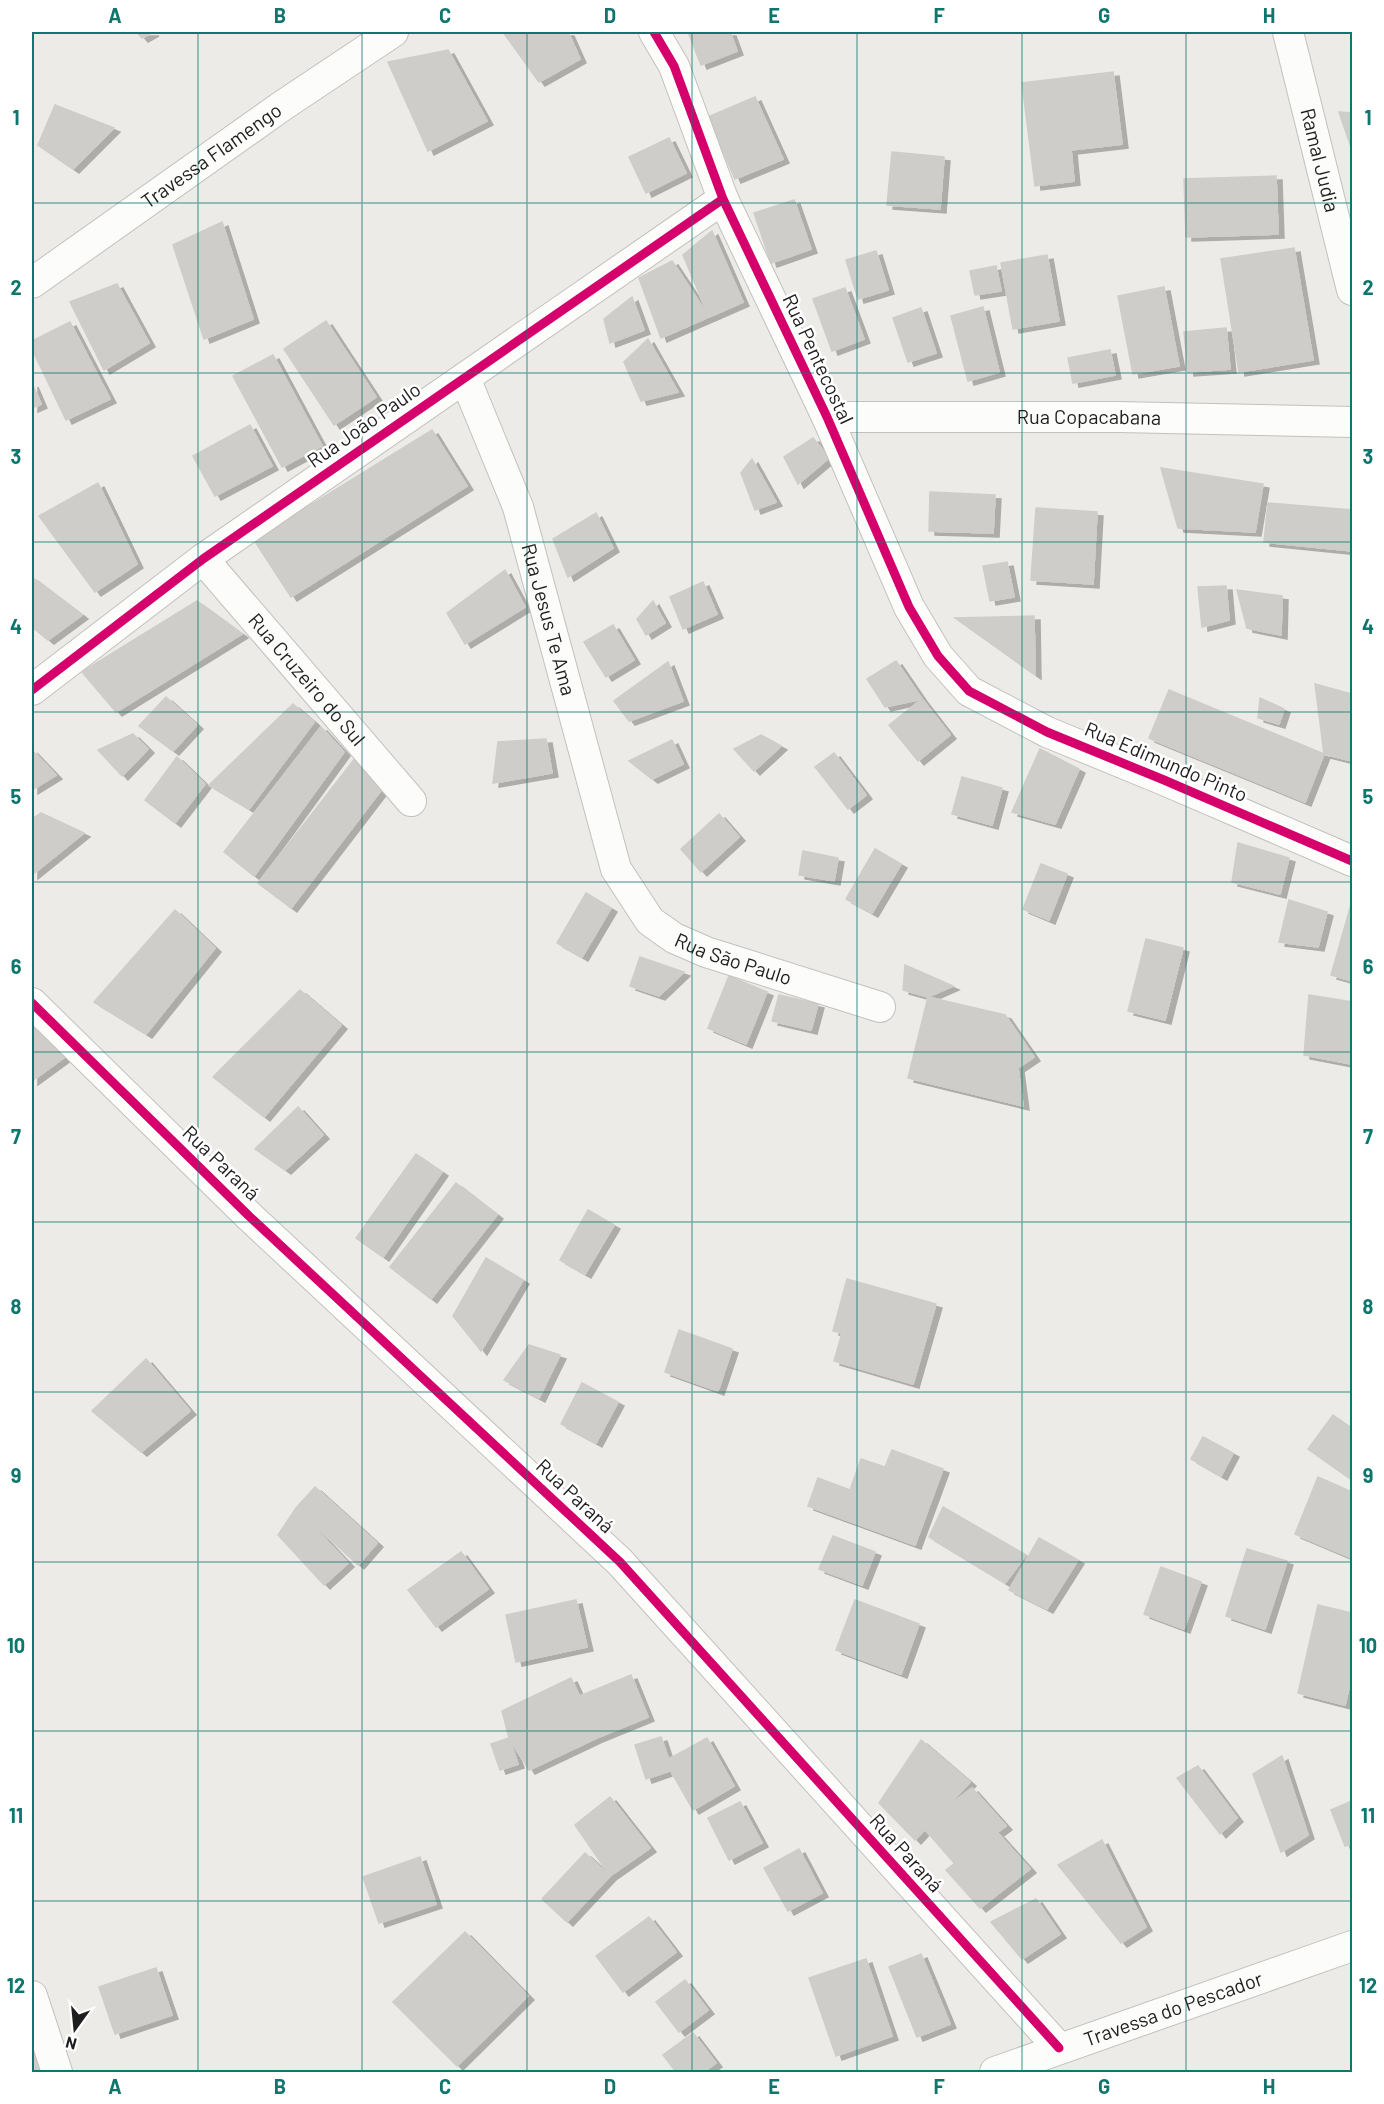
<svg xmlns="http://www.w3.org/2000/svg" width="1384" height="2104" font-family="Barlow,sans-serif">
  <defs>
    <filter id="shadow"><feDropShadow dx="6" dy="4" stdDeviation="0" flood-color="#0004"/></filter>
  </defs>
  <rect width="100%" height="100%" fill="#ecebe7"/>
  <path fill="#cfcdca" stroke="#cfcdc9" stroke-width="1.5" filter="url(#shadow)" d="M137,32H153L142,38Z
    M503,32H568L580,59L539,82Z
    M688,32H730L737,51L701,65Z
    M448,50L487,121L428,151L388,62Z
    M1113,72L1122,144L1071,150L1074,181L1035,186L1022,83Z
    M755,97L783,159L735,179L708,117Z
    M55,105L114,128L73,169L38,145Z
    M1339,112L1352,113V150Z
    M669,138L686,173L646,193L629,157Z
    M892,152L944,157L940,209L887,205Z
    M1276,176L1278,234L1186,237L1184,179Z
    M794,200L811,249L771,263L754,213Z
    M222,222L253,319L204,339L173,245Z
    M712,231L743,302L709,317L683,255Z
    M1294,248L1313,360L1239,372L1221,259Z
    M876,251L888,290L858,299L846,260Z
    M1047,255L1059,321L1013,329L1001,263Z
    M672,261L709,317L661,338L639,278Z
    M996,266L1001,291L975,295L970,271Z
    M117,284L149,343L104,370L70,302Z
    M1164,287L1179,366L1133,374L1118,296Z
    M845,288L864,339L832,351L813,299Z
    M632,297L644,330L610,343L604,319Z
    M983,307L999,372L968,381L951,316Z
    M921,308L936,353L908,362L893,318Z
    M326,321L376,397L334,425L284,349Z
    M70,322L110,399L66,420L32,349V341Z
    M1226,328L1230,369L1188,372L1184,332Z
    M648,339L678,392L641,401L624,362Z
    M1110,350L1115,375L1073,383L1068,358Z
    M273,355L322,446L282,467L233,376Z
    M32,383L41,404L32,408Z
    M250,425L272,466L215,496L193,456Z
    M432,430L467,486L291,597L254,540Z
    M813,438L829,458L798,484L784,457Z
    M752,459L776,502L755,510L741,473Z
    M1161,468L1263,484L1255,532L1178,528Z
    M98,483L137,564L95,592L39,516Z
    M930,492L995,495L993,533L929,531Z
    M1268,503L1352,510V551L1264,542Z
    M1036,508L1097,512L1093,584L1031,580Z
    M596,513L613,548L568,577L553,539Z
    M1007,562L1014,597L990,601L983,566Z
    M505,570L525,607L465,644L447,613Z
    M32,577L82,615L48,640L32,627Z
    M703,582L717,614L683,629L670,597Z
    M1226,586L1229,620L1202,627L1198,587Z
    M1237,590L1282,596L1281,635L1247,628Z
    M197,601L242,634L116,712L82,672Z
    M653,601L665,623L646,635L637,619Z
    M1034,616L1035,675L955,618Z
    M613,625L634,660L606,677L584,642Z
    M896,661L922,699L885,707L867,679Z
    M668,662L683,701L629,721L614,701Z
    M1315,684L1352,694V761L1324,754Z
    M1169,690L1324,754L1305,802L1149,738Z
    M166,697L197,725L173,751L139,726Z
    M1260,698L1284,709L1279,724L1258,718Z
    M922,699L950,735L918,761L889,725Z
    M293,704L314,722L249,809L209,785Z
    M321,727L344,752L254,876L224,852Z
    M133,734L148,749L122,776L98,750Z
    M761,735L781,746L754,771L734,749Z
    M546,739L552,773L493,783L498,742Z
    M672,740L683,764L652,779L629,761Z
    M1040,749L1079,769L1055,824L1012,812Z
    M32,750L56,775L32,790Z
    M834,753L866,795L848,809L815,767Z
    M177,757L205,784L175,823L145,800Z
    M356,757L382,789L291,908L258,883Z
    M962,777L1002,788L992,825L952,814Z
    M41,813L84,833L32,875V819Z
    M719,814L739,837L701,872L681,849Z
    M1238,843L1289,858L1280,894L1232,882Z
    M875,849L901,864L872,913L846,899Z
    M803,851L838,858L834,881L799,875Z
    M1041,864L1067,874L1049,920L1023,909Z
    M586,893L611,908L582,957L557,943Z
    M1289,900L1327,912L1318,947L1279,942Z
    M1352,901V981L1331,975Z
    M175,910L215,948L146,1034L94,1002Z
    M1146,939L1183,948L1165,1020L1128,1011Z
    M640,957L684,972L659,996L630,986Z
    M905,965L953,986L928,997L903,990Z
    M729,976L767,992L746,1044L708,1028Z
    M300,990L341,1025L264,1117L213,1077Z
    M779,995L818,1004L811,1030L772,1021Z
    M1309,995L1352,1002V1064L1304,1055Z
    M928,997L1005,1015L1034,1057L1018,1068L1023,1106L908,1078Z
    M32,1023L65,1057L32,1081Z
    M298,1107L323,1135L285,1170L255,1149Z
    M416,1154L442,1172L383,1257L356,1238Z
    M456,1183L497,1215L431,1299L390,1267Z
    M588,1210L614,1225L585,1274L560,1260Z
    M486,1258L523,1280L481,1351L453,1316Z
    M847,1279L936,1304L913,1384L834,1361L842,1333L833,1331Z
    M679,1330L732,1349L718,1391L665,1372Z
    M529,1345L560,1355L539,1398L504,1380Z
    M146,1359L190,1411L141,1452L92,1411Z
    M582,1383L618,1402L596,1443L561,1424Z
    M1333,1415L1352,1429V1480L1308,1449Z
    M1203,1437L1233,1453L1221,1476L1191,1459Z
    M892,1450L943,1469L915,1545L808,1506L818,1478L850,1490L861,1459L885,1467Z
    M1318,1477L1352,1492V1558L1295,1534Z
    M315,1487L377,1543L358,1565L296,1508Z
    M943,1507L1026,1555L1005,1583L929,1537Z
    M296,1508L348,1563L324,1585L278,1535Z
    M833,1536L875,1552L862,1585L819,1569Z
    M1039,1538L1078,1560L1047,1609L1009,1590Z
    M1247,1549L1287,1561L1265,1629L1226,1616Z
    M461,1552L488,1589L436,1627L408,1590Z
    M1161,1567L1201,1582L1184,1629L1144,1614Z
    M576,1600L587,1647L516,1662L506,1615Z
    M855,1600L919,1624L901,1674L836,1650Z
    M1318,1605L1352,1613V1674L1345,1705L1298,1693Z
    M631,1675L648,1717L599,1737L580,1696Z
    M571,1678L599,1737L529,1770L509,1738L502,1711Z
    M661,1737L672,1770L646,1779L635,1745Z
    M509,1738L518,1764L500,1770L491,1744Z
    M707,1738L734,1786L693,1810L665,1761Z
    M921,1740L970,1782L915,1840L879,1803Z
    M1282,1756L1308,1835L1281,1852L1253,1774Z
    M1198,1766L1237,1818L1220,1834L1177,1778Z
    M972,1788L1006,1826L955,1864L922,1826Z
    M610,1797L650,1848L610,1876L575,1825Z
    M1352,1801V1844L1345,1846L1331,1810Z
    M740,1802L762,1843L729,1860L708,1818Z
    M996,1831L1030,1869L980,1908L946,1870Z
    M1102,1840L1146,1927L1121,1943L1058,1865Z
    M799,1849L822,1893L788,1911L764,1868Z
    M585,1853L610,1876L567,1922L542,1899Z
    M420,1857L436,1904L379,1923L363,1877Z
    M1036,1899L1060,1934L1022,1959L991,1922Z
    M649,1917L676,1952L623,1992L596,1956Z
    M465,1932L528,1996L457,2066L393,2002Z
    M921,1954L950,2024L917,2037L889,1967Z
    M866,1959L892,2036L836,2056L809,1978Z
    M156,1968L172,2015L115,2034L99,1987Z
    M685,1980L708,2010L679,2032L656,2002Z
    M693,2033L716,2063L703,2072H676L663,2055Z
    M39,2050L44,2072H32V2053Z"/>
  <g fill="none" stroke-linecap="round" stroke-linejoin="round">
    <g stroke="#c2c1bf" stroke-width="32">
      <g id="street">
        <path d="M654,32L674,66L723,199L827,417L909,607L938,656L969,691L1047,732L1164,780L1352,861"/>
        <path id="s1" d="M1288,32L1352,290"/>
        <path id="s2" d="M32,283L282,106L393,32"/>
        <path id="s3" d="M465,378L518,507L616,869L650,921L674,938L706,952L880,1007"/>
        <path id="s4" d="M827,417H1119L1352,422"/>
        <path id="s5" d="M203,559L411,801"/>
        <path d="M32,690L203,559L723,199"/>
        <path d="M32,1003L249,1216L620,1562L1059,2048"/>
        <path d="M32,1996L57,2072"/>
        <path id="s6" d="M995,2072L1352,1946"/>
      </g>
    </g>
    <use href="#street" stroke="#fcfcfb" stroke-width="30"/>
    <g stroke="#fff" stroke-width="13">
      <path id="cycleway" d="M654,32L674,66L723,199L827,417L909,607L938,656L969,691L1047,732L1164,780L1352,861
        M32,690L203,559L723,199
        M32,1003L249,1216L620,1562L1059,2048"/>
    </g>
    <use href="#cycleway" stroke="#d6006c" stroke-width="9"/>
  </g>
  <path fill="none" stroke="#0f766e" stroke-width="1.5" stroke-opacity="0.55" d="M198,32V2072M362,32V2072M527,32V2072M692,32V2072M857,32V2072M1022,32V2072M1186,32V2072M32,203H1352M32,373H1352M32,542H1352M32,712H1352M32,882H1352M32,1052H1352M32,1222H1352M32,1392H1352M32,1562H1352M32,1731H1352M32,1901H1352"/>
  <g text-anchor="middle" stroke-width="5" stroke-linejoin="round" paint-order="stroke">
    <g font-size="20" fill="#1e1e1e" stroke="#fff">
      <text dy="7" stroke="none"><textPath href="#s2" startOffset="220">Travessa Flamengo</textPath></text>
      <text dy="7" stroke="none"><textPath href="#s1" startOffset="132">Ramal Judia</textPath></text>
      <text transform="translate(818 359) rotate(65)" y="7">Rua Pentecostal</text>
      <text dy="7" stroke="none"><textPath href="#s4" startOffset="262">Rua Copacabana</textPath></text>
      <text transform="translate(364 425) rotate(-35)" y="7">Rua João Paulo</text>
      <text dy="7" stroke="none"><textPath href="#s3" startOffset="256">Rua Jesus Te Ama</textPath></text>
      <text dy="7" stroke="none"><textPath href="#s5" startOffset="159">Rua Cruzeiro do Sul</textPath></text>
      <text transform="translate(1166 762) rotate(23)" y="7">Rua Edimundo Pinto</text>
      <text dy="7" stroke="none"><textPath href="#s3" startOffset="669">Rua São Paulo</textPath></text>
      <text transform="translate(221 1163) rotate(44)" y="7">Rua Paraná</text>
      <text transform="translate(575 1496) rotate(43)" y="7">Rua Paraná</text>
      <text transform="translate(906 1853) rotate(48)" y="7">Rua Paraná</text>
      <text dy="7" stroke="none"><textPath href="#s6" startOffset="189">Travessa do Pescador</textPath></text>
    </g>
  </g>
  <rect width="1384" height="2104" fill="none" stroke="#ffffff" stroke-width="66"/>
  <g transform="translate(75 2029) rotate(195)" stroke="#ffffff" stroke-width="4.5" paint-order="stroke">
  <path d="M0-4.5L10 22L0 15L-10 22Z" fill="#1e1e1e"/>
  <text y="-9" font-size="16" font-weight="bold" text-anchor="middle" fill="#1e1e1e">N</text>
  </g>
  <rect x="33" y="33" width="1318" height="2038" fill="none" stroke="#0f766e" stroke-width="2"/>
  <g font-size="20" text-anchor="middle" font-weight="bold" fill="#0f766e">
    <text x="115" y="23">A</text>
    <text x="280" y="23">B</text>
    <text x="445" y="23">C</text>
    <text x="610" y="23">D</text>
    <text x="774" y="23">E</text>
    <text x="939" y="23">F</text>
    <text x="1104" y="23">G</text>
    <text x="1269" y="23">H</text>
    <text x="16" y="125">1</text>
    <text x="1368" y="125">1</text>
    <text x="16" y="295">2</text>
    <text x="1368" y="295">2</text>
    <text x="16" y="464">3</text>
    <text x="1368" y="464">3</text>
    <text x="16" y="634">4</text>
    <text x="1368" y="634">4</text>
    <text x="16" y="804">5</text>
    <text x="1368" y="804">5</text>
    <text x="16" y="974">6</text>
    <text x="1368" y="974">6</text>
    <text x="16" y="1144">7</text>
    <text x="1368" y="1144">7</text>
    <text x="16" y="1314">8</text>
    <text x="1368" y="1314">8</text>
    <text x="16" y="1483">9</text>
    <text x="1368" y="1483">9</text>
    <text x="16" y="1653">10</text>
    <text x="1368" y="1653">10</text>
    <text x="16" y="1823">11</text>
    <text x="1368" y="1823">11</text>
    <text x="16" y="1993">12</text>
    <text x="1368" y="1993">12</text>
    <text x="115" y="2094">A</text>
    <text x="280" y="2094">B</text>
    <text x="445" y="2094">C</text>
    <text x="610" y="2094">D</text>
    <text x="774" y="2094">E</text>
    <text x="939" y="2094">F</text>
    <text x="1104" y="2094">G</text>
    <text x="1269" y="2094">H</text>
  </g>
</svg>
